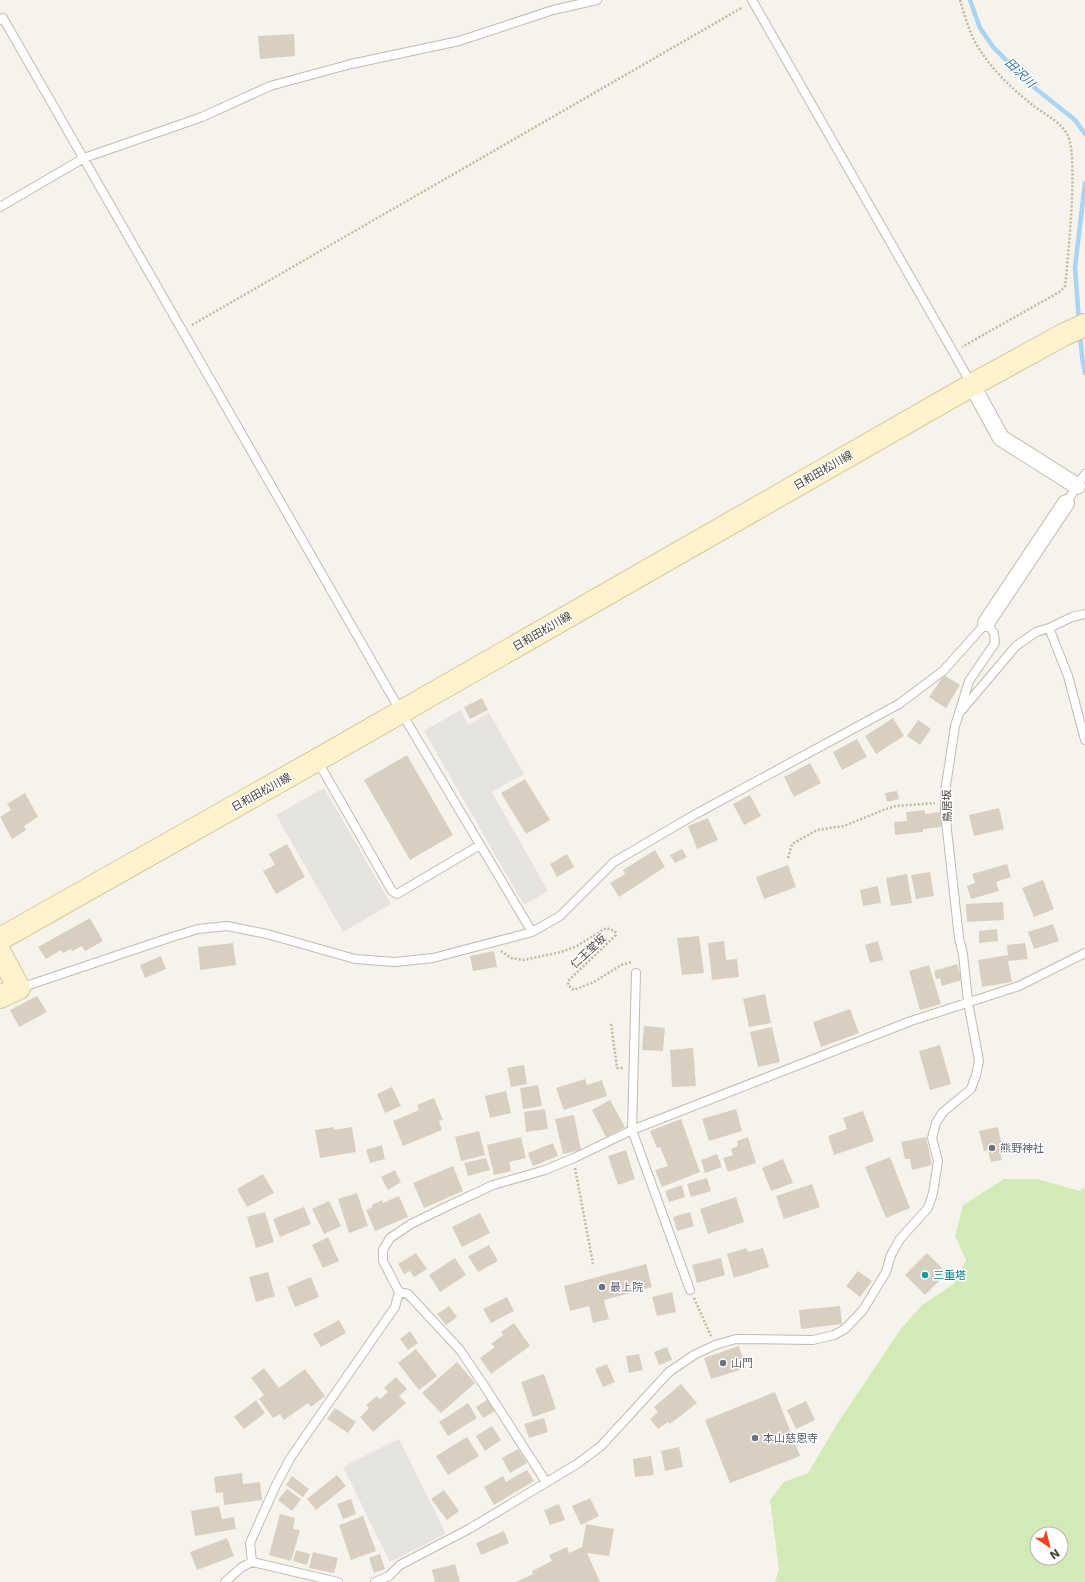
<svg xmlns="http://www.w3.org/2000/svg" width="1085" height="1582" font-family="'DejaVu Sans','Noto Sans JP',sans-serif">
  <rect width="100%" height="100%" fill="#f6f3ec"/>
  <path fill="#d2eab5" fill-rule="evenodd" d="M1004,1179H1037L1080,1191L1085,1188V1582H775L779,1570L770,1500L784,1482L808,1473L839,1421L900,1330L922,1305L954,1284L966,1260L955,1236L963,1205ZM1037,1534H1061V1558H1037Z"/>
  <path fill="#e5e3e0" d="M460,710L469,725L489,713L524,774L492,792L548,891L524,905L424,731Z
    M324,788L391,904L343,932L276,815Z
    M399,1439L446,1534L390,1562L343,1467Z"/>
  <g fill="none" stroke-linecap="round" stroke-linejoin="round">
    <path stroke="#a9d4f2" stroke-width="4.5" d="M970,0L980,28L993,47L1030,84L1075,120L1085,134
      M1079,322L1075,267L1085,183
      M1080,333L1082,356L1085,373"/>
  </g>
  <path fill="#d8cfc1" d="M294,34L295,56L260,59L258,36Z
    M944,675L960,685L946,708L929,697Z
    M482,698L488,710L470,719L464,707Z
    M893,718L904,736L876,754L865,736Z
    M918,720L931,729L920,745L907,736Z
    M857,739L867,757L842,770L833,752Z
    M407,755L453,835L410,860L364,780Z
    M810,763L821,783L794,797L784,777Z
    M525,779L550,820L526,834L501,793Z
    M897,791L899,799L887,802L885,793Z
    M25,793L38,817L24,826L26,830L12,839L0,817L11,810L7,804Z
    M750,795L761,816L744,825L733,804Z
    M999,808L1004,829L974,836L969,815Z
    M925,810V814L940,812L942,827L923,829V832L895,835L894,822L907,821L906,812Z
    M708,818L718,840L697,849L688,826Z
    M287,844L305,877L276,894L263,871L275,865L269,854Z
    M682,849L687,857L675,863L670,855Z
    M655,850L665,867L619,897L610,883L625,874L623,870Z
    M567,854L574,867L557,877L550,864Z
    M1007,864L1011,877L996,882L999,891L971,899L967,886L975,883L972,874Z
    M788,865L796,887L764,899L756,877Z
    M930,872L934,896L916,899L911,875Z
    M907,874L912,903L891,906L886,878Z
    M1043,880L1054,909L1034,917L1022,888Z
    M878,886L881,903L863,906L860,890Z
    M1003,902L1004,920L967,922L966,904Z
    M90,918L103,941L85,951L82,946L72,951L71,949L63,953L61,950L46,959L38,947Z
    M1053,924L1059,941L1034,949L1028,932Z
    M997,929L998,941L979,943V931Z
    M699,936L704,973L682,975L677,938Z
    M724,941L726,960L737,959L739,977L712,980L708,943Z
    M878,941L883,960L870,963L865,945Z
    M233,943L236,965L200,970L198,947Z
    M1025,943L1028,959L1008,961L1012,982L982,987L978,960L1008,955L1007,945Z
    M494,951L497,967L473,971L470,956Z
    M161,956L166,969L145,978L140,965Z
    M957,964L962,980L942,986L940,978L936,979L934,971Z
    M929,965L941,1004L920,1010L909,971Z
    M765,994L771,1023L749,1027L743,999Z
    M37,996L47,1012L19,1027L10,1010Z
    M850,1009L859,1033L821,1047L813,1022Z
    M644,1026L665,1028L663,1051L642,1050Z
    M772,1027L780,1062L758,1067L750,1032Z
    M940,1045L951,1084L930,1090L919,1051Z
    M693,1048L696,1086L672,1087L670,1050Z
    M524,1065L527,1084L511,1087L507,1068Z
    M585,1079L587,1085L602,1080L607,1096L564,1110L556,1088Z
    M538,1085L542,1106L523,1109L520,1088Z
    M392,1087L401,1106L385,1113L377,1094Z
    M506,1091L511,1113L490,1118L485,1096Z
    M434,1098L443,1120L439,1121L442,1130L403,1146L393,1121L419,1110L417,1105Z
    M610,1100L625,1127L606,1137L592,1110Z
    M545,1109L548,1129L526,1132L524,1112Z
    M736,1109L742,1131L709,1141L702,1119Z
    M863,1111L874,1141L834,1155L828,1136L847,1129L843,1118Z
    M574,1115L581,1150L563,1154L555,1119Z
    M681,1119L700,1172L662,1187L655,1170L668,1166L660,1147L657,1148L650,1131Z
    M334,1127V1130L352,1127L356,1152L320,1158L315,1130Z
    M998,1127L1002,1146L999,1147L1002,1160L991,1162L988,1150L984,1151L979,1131Z
    M479,1131L485,1155L461,1161L455,1137Z
    M521,1137L526,1158L509,1162L511,1171L494,1175L487,1145Z
    M748,1137L756,1163L728,1172L723,1158L733,1155L731,1149L738,1146L737,1141Z
    M926,1137L932,1165L912,1170L910,1159H905L901,1142Z
    M553,1143L558,1156L533,1166L528,1153Z
    M382,1145L385,1159L370,1163L366,1150Z
    M626,1150L635,1179L618,1185L608,1156Z
    M717,1154L722,1167L705,1173L701,1160Z
    M890,1157L910,1208L886,1218L865,1167Z
    M486,1158L490,1170L468,1176L464,1163Z
    M783,1159L793,1183L771,1191L762,1168Z
    M453,1166L463,1191L424,1208L413,1183Z
    M395,1170L401,1182L388,1190L381,1177Z
    M263,1174L274,1193L247,1207L237,1189Z
    M707,1178L711,1191L691,1197L687,1184Z
    M812,1184L820,1207L784,1219L776,1196Z
    M682,1185L685,1197L669,1202L665,1191Z
    M357,1193L368,1226L349,1233L338,1199Z
    M399,1196L408,1217L375,1231L366,1210L373,1207L372,1205L382,1200L383,1203Z
    M736,1197L744,1222L708,1234L700,1209Z
    M329,1201L341,1226L324,1234L312,1209Z
    M304,1207L311,1224L280,1237L273,1219Z
    M265,1212L274,1242L256,1248L247,1217Z
    M690,1212L694,1226L677,1231L673,1217Z
    M480,1213L490,1233L462,1247L452,1227Z
    M328,1237L339,1261L323,1268L312,1245Z
    M489,1245L498,1261L478,1272L468,1256Z
    M746,1248L748,1252L763,1248L769,1267L734,1278L727,1254Z
    M416,1253L427,1269L414,1277L410,1271L404,1274L398,1264Z
    M927,1253L947,1273L925,1295L905,1275Z
    M455,1258L466,1275L440,1292L429,1275Z
    M721,1258L725,1275L697,1283L692,1265Z
    M646,1264L652,1287L604,1300L609,1319L593,1323L589,1306L570,1311L564,1286Z
    M858,1271L872,1281L860,1297L846,1286Z
    M268,1272L275,1296L256,1302L249,1277Z
    M311,1277L319,1297L295,1307L287,1287Z
    M672,1292L676,1312L657,1316L652,1297Z
    M507,1297L514,1311L491,1323L483,1309Z
    M449,1306L457,1317L446,1325L437,1314Z
    M840,1306L842,1324L801,1329L799,1310Z
    M339,1320L346,1333L321,1347L313,1334Z
    M514,1323L530,1346L491,1374L480,1358L495,1347L491,1344L503,1335L501,1332Z
    M410,1331L418,1343L408,1350L400,1339Z
    M739,1346L746,1368L711,1379L704,1358Z
    M667,1347L672,1360L659,1365L654,1352Z
    M416,1349L437,1376L419,1390L398,1363Z
    M639,1354L643,1370L629,1373L626,1356Z
    M457,1362L475,1383L441,1413L422,1393Z
    M607,1364L615,1382L603,1387L595,1369Z
    M264,1368L279,1388L305,1369L325,1396L311,1407L308,1403L284,1420L280,1414L273,1418L259,1399L264,1395L251,1378Z
    M544,1374L556,1409L533,1417L521,1382Z
    M396,1377L407,1389L399,1396L406,1403L373,1432L360,1417L369,1408L366,1405L377,1396L380,1399L388,1392L384,1388Z
    M681,1384L697,1403L670,1424L668,1422L658,1429L650,1419L658,1412L654,1407Z
    M775,1392L800,1456L730,1483L705,1420Z
    M488,1399L495,1411L483,1418L476,1407Z
    M256,1400L265,1413L244,1429L234,1417Z
    M806,1401L815,1420L796,1429L787,1410Z
    M468,1403L477,1418L448,1436L439,1422Z
    M335,1408L356,1422L348,1433L327,1419Z
    M544,1418L548,1432L529,1438L524,1424Z
    M492,1426L501,1440L485,1451L476,1436Z
    M467,1437L479,1456L448,1475L436,1456Z
    M679,1447L683,1467L665,1471L661,1451Z
    M518,1449L527,1463L510,1473L502,1458Z
    M651,1456L654,1475L635,1477L633,1459Z
    M527,1470L534,1481L494,1505L484,1487L503,1476L506,1482Z
    M242,1473L243,1484L260,1482L262,1500L224,1505L223,1492L216,1493L214,1477Z
    M337,1475L346,1486L316,1510L307,1499Z
    M292,1476L309,1489L303,1497L286,1485Z
    M287,1489L301,1499L292,1511L278,1500Z
    M444,1490L459,1511L447,1520L431,1499Z
    M590,1498L599,1516L581,1525L572,1506Z
    M351,1499L356,1514L343,1519L337,1504Z
    M559,1504L565,1520L550,1525L544,1510Z
    M219,1506L222,1519L234,1517L236,1529L195,1536L191,1511Z
    M280,1514L295,1518L293,1529L300,1530L291,1561L269,1555Z
    M363,1516L376,1551L351,1560L339,1525Z
    M586,1524L614,1529L609,1556L587,1553L600,1582H516L533,1574L532,1571L552,1561L549,1555L567,1547L569,1553L582,1547Z
    M504,1531L509,1543L481,1555L476,1543Z
    M227,1538L234,1556L197,1570L190,1552Z
    M296,1550L310,1554L307,1565L293,1561Z
    M313,1552L338,1558L334,1573L309,1568Z
    M380,1554L385,1569L374,1573L369,1558Z
    M455,1564L460,1582H435L432,1570Z"/>
  <g fill="none" stroke-linecap="round" stroke-linejoin="round">
    <g stroke="#c2bbae" stroke-width="10">
      <path id="service" d="M752,0L972,385
        M0,20L3,18L401,712L532,932
        M0,207L84,158L202,117L270,86L351,64L459,41L553,10L597,0
        M1066,503L1085,474
        M1049,628L1068,676L1085,740
        M961,711L1016,646L1036,632L1049,628L1072,617L1085,614
        M317,760L392,891L397,894L480,845
        M636,973L632,1130L690,1290
        M20,988L169,938L198,929L227,926L267,934L355,959L395,962L433,958L532,932L560,916L614,862L694,815L899,704L943,671L986,623L994,633L995,643L969,681L955,726L945,792V812L959,938L963,954L968,1002L979,1061L976,1075L971,1089L943,1112L936,1123L932,1138L938,1161L933,1193L928,1208L900,1239L891,1255L886,1272L863,1310L845,1329L834,1335L813,1340L736,1339L715,1345L694,1355L669,1372L601,1446L577,1464L469,1529L400,1565L389,1576L375,1582
        M399,1292L408,1294L460,1350L483,1384L546,1482
        M252,1562L250,1543L276,1485L291,1457L395,1307L399,1292L383,1261V1250L390,1238L411,1224L450,1205L493,1185L545,1170L574,1158L632,1130L911,1021L1019,986L1085,953
        M225,1582L242,1567L252,1562L338,1582"/>
    </g>
    <g stroke="#c2bbae" stroke-width="18">
      <path id="minor" d="M972,385L1001,438L1077,486
        M986,623L1066,503"/>
    </g>
    <g stroke="#d6c79b" stroke-width="24">
      <path id="secondary" d="M0,939L317,760L972,385L1063,335L1085,325
        M0,953L19,988L0,997"/>
    </g>
    <path stroke="#c4b79f" stroke-width="2.5" stroke-dasharray="2 2" stroke-linecap="butt" d="M960,0C964,13 968,28 974,40C988,66 1008,85 1030,103C1042,113 1059,120 1067,134C1079,155 1068,251 1066,279L1065,286L1061,291L962,347
      M192,325L743,7
      M788,858L792,844L817,830L844,826L886,809L896,806L935,803
      M501,951L511,958L524,960L561,952L577,946L606,928L615,931L616,935L568,981V985L574,990L594,982L621,965L632,962
      M611,1024L617,1068H623
      M575,1168L593,1264
      M694,1298L711,1336"/>
    <use href="#service" stroke="#fff" stroke-width="8"/>
    <use href="#minor" stroke="#fff" stroke-width="16"/>
    <use href="#secondary" stroke="#fff3cd" stroke-width="22"/>
  </g>
  <g fill="#6b7280" stroke="#fff" stroke-width="1.5">
    <circle cx="992" cy="1148" r="4"/>
    <circle cx="602" cy="1287" r="4"/>
    <circle cx="723" cy="1363" r="4"/>
    <circle cx="755" cy="1438" r="4"/>
  </g>
  <circle fill="#0f9aa8" stroke="#fff" stroke-width="1.5" cx="925" cy="1275" r="4"/>
  <g text-anchor="middle" stroke-width="3" stroke-linejoin="round" paint-order="stroke">
    <g font-size="11" fill="#4b4439" stroke="#fff">
      <text transform="translate(823 470) rotate(-30)" y="4">日和田松川線</text>
      <text transform="translate(542 631) rotate(-30)" y="4">日和田松川線</text>
      <text transform="translate(261 792) rotate(-29)" y="4">日和田松川線</text>
      <text transform="translate(947 806) rotate(-92)" y="4">鳥居坂</text>
      <text transform="translate(588 951) rotate(-43)" y="4">仁王堂坂</text>
    </g>
    <g font-size="11" fill="#5b616d" stroke="#fff" text-anchor="start">
      <text x="1000" y="1152">熊野神社</text>
      <text x="610" y="1291">最上院</text>
      <text x="731" y="1367">山門</text>
      <text x="763" y="1442">本山慈恩寺</text>
    </g>
    <g font-size="11" fill="#0d838f" stroke="#fff" text-anchor="start">
      <text x="933" y="1279">三重塔</text>
    </g>
    <g font-size="12" font-style="italic" fill="#2e7ab2" stroke="#fff">
      <text transform="translate(1020 73) rotate(44)" y="4">田沢川</text>
    </g>
  </g>
  <g transform="translate(1049 1546) rotate(145)"><circle r="19" fill="#ffffff" stroke="#b7b4b0"/>
  <path d="M0-3L7 15L0 10L-7 15Z" fill="#fc3f1d"/>
  <text y="-6" font-size="11" font-weight="bold" text-anchor="middle" fill="#4b4439">N</text>
  </g>
</svg>
